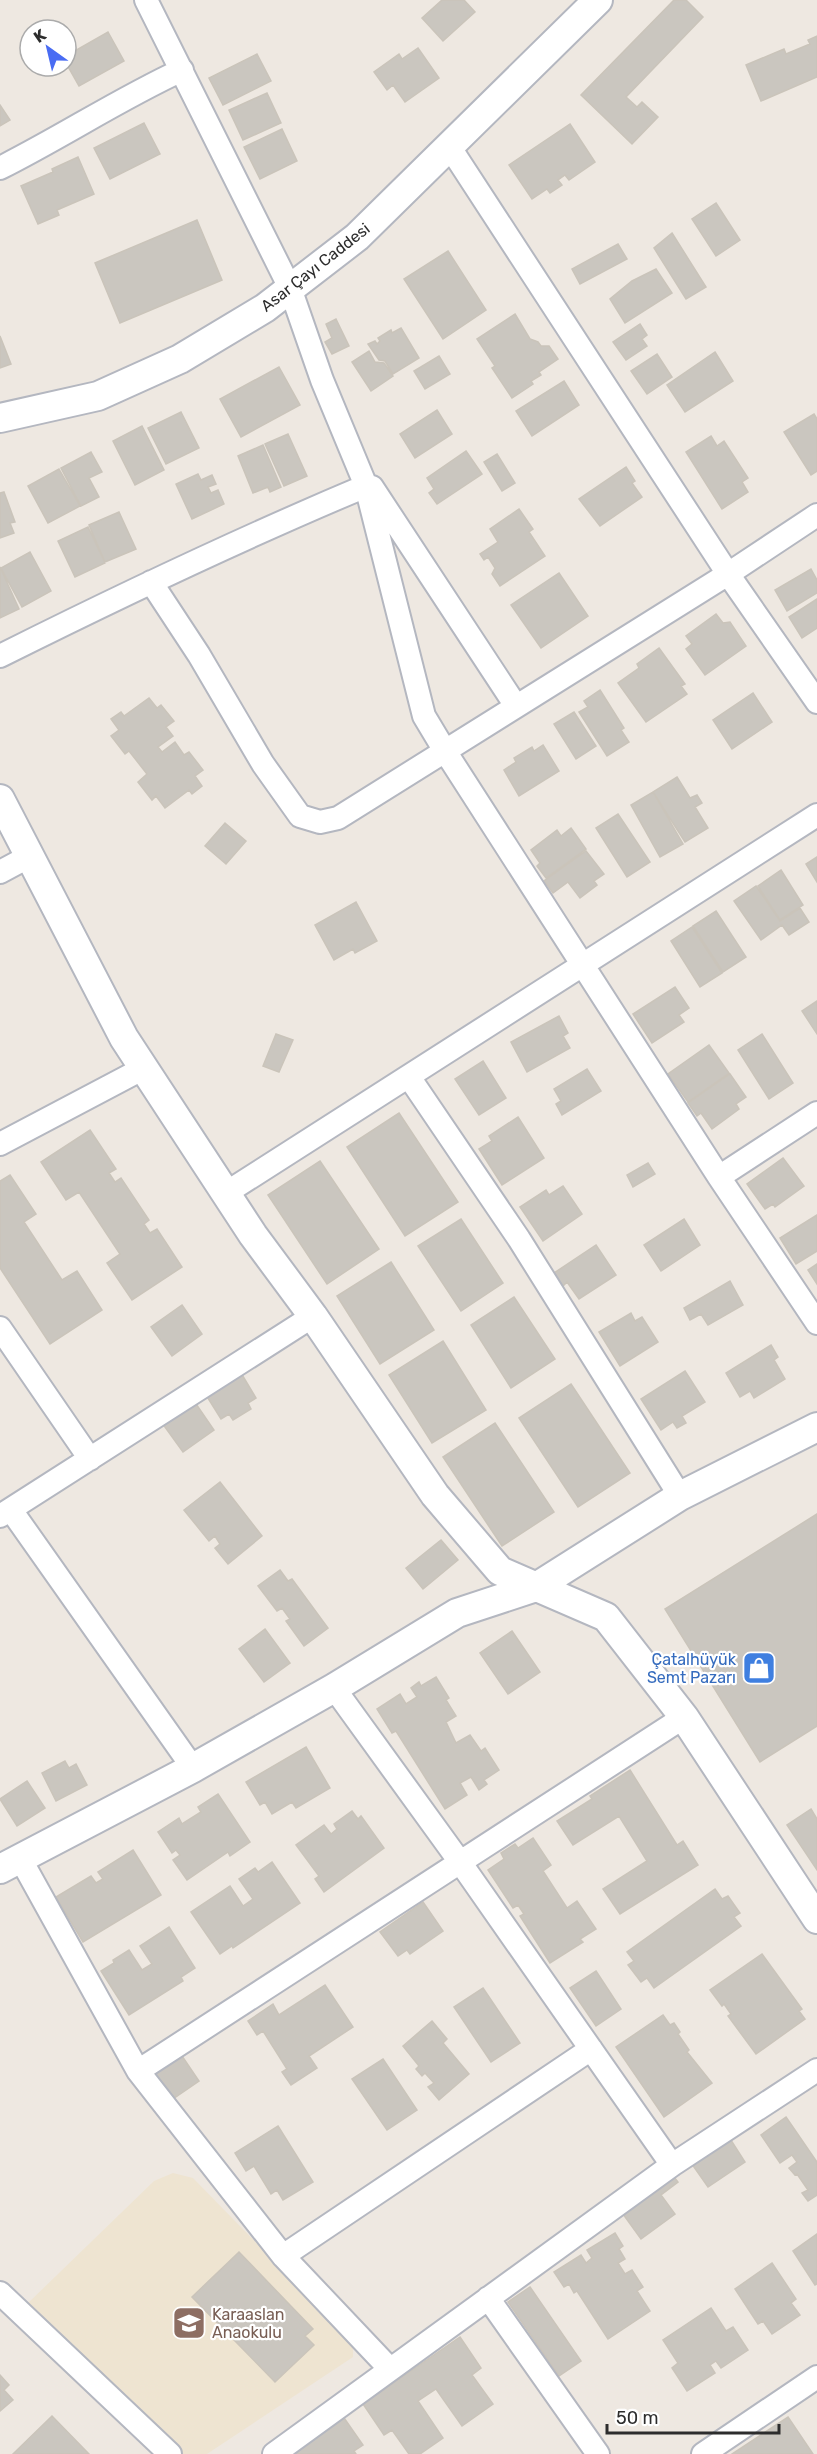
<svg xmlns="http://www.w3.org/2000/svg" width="817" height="2454" font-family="Rubik,sans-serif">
  <rect width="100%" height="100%" fill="#eee8e1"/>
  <path fill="#eee4d1" d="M173,2173L193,2178L353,2342V2357L207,2454H171L27,2304L154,2181Z"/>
  <path fill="#cac6bf" stroke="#cac4ba" stroke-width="1.5" d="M442,0H464L475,12L443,41L422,18Z
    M674,0H686L703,17L626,97L637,107L642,102L658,117L632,144L581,95Z
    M108,32L124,61L79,86L66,63V56Z
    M817,36V77L761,101L746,65L784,49L786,54L810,44L808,40Z
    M418,48L439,78L405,102L393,85L387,90L374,72L399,54L402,59Z
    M257,54L271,81L223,105L209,78Z
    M267,93L281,123L243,140L229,110Z
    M0,105L10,120L0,126Z
    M144,123L160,154L110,179L94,148Z
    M570,124L595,162L569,180L565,175L558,180L562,185L550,193L547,189L532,199L509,165Z
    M282,129L297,161L260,179L244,147Z
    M78,157L94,194L57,210L59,215L38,224L21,186L53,172L52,169Z
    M716,203L740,240L716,256L692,219Z
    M197,220L222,280L120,323L95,263Z
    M672,233L706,287L686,299L654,248Z
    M618,244L627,259L580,284L572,269Z
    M448,251L486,310L443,339L404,279Z
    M656,269L672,293L625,323L610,299L632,281Z
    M515,314L530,339L538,342L541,346H549L558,359L539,372L541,375L531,381L533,384L512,398L492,368L495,366L477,339Z
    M336,319L349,346L332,354L325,342L332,338L326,324Z
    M640,324L647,335L642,339L647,346L626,360L613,342Z
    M401,328L419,358L393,374L385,361L379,360L368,344L375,341L377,344L380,341L378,338L391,330L392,333Z
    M0,336L11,364L0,368Z
    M369,351L375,362L384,363L393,376L371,391L352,362Z
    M715,352L733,381L685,412L667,385Z
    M657,354L672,377L647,394L631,371Z
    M439,356L450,374L425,389L414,371Z
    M279,367L300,405L241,437L220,399Z
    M564,381L579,405L532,436L516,411Z
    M437,410L452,434L415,458L400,434Z
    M181,412L199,448L166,464L148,428Z
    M814,414L817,419V471L811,475L784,432Z
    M142,426L164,470L135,485L113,441Z
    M288,434L307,476L284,486L265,444Z
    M711,436L717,446L724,441L748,478L742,482L748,492L722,509L686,452Z
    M263,445L281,487L270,492L268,487L253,493L238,456Z
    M466,451L482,474L437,504L429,493L434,489L427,478Z
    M91,452L102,472L89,478L99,497L81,506L61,468Z
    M497,454L515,483L502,491L484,462Z
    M626,467L635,481L632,483L642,497L600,526L579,499Z
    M59,469L80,506L48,523L28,486Z
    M198,474L201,480L212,475L216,484L208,487L211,493L218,490L224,504L192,519L176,484Z
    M4,492L15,522L10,523L14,533L0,538V493Z
    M519,509L533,529L529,532L545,556L500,586L492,574L495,568L488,557L484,560L480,554L498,542L490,529Z
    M119,512L136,549L105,562L89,525Z
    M88,527L105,563L75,577L58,541Z
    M30,552L51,591L22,607L1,568Z
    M0,567L19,609L0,618Z
    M811,569L817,580V593L787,611L775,590Z
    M559,573L588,616L541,648L511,605Z
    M817,599V628L802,638L789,617Z
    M716,614L723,623L730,622L746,646L705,675L686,649L692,644L686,636Z
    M659,648L685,684L681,686L687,694L646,722L618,683L639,668L637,664Z
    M600,690L624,728L621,730L629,742L607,756L579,712L588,707L584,701Z
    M753,693L772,722L732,749L713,720Z
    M149,698L157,708L161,705L174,721L166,727L173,736L158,747L162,752L175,742L184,755L189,752L203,770L195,776L202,786L192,794L189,790L165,808L156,796L152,800L138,782L147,774L129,751L125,754L111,736L119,730L111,719L121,712L124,716Z
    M574,712L596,746L576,759L554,724Z
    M543,745L559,771L519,796L504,770L516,762L514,758L532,747L534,751Z
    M677,777L690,798L697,795L702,803L695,807L708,828L685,842L653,792Z
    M653,792L683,844L660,857L631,805Z
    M618,814L650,862L627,877L596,828Z
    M225,823L246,841L226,864L205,846Z
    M571,828L586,849L546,878L537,866L540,863L531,850L557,830L561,836Z
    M586,851L604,874L594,881L597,885L580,898L568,882L553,893L544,881Z
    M817,857V882L806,864Z
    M781,870L803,905L780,920L758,886Z
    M756,886L780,921L800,908L809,922L789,935L782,925L761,940L734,901Z
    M356,902L377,941L355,953L353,949L334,960L315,925Z
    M716,911L746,957L723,972L693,926Z
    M692,927L722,973L700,987L671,941Z
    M675,987L689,1008L679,1015L684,1022L652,1043L633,1014Z
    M817,1001V1034L802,1011Z
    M559,1016L568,1033L563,1036L570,1048L527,1072L511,1042Z
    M276,1034L293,1040L279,1072L263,1066Z
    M762,1034L793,1083L769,1099L738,1050Z
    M709,1045L729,1073L688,1102L668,1074Z
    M483,1061L506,1098L479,1115L455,1079Z
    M587,1069L601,1091L562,1115L556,1104L561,1101L554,1089Z
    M730,1074L746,1097L736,1104L739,1109L712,1129L701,1113L697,1116L688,1103Z
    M399,1113L458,1202L405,1236L347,1147Z
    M518,1117L544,1158L502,1185L479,1149L492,1141L489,1136Z
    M90,1130L116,1169L109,1173L115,1182L121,1178L149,1220L144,1224L150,1233L157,1229L182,1267L132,1300L107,1263L120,1254L79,1192L66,1200L41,1162Z
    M783,1158L804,1186L775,1207L773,1204L765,1209L747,1184Z
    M320,1161L379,1249L327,1284L268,1195Z
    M648,1163L655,1174L633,1187L627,1175Z
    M10,1175L36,1214L24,1222L62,1280L77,1271L102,1310L50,1344L0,1268V1181Z
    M563,1186L582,1214L543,1241L520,1207L546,1190L549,1195Z
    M817,1215V1251L796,1264L780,1238Z
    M461,1219L503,1283L461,1311L418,1246Z
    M684,1219L700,1245L661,1271L644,1245Z
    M596,1245L616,1275L579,1299L567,1282L563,1286L554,1273Z
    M391,1262L434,1330L380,1364L337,1296Z
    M817,1264V1284L808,1270Z
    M730,1281L743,1305L708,1325L701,1314L690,1320L684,1308Z
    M514,1297L555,1359L511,1388L471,1325Z
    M182,1305L202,1334L172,1356L151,1327Z
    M631,1313L635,1321L642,1317L658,1342L620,1366L599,1332Z
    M443,1341L486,1410L432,1443L389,1375Z
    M771,1345L778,1357L774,1360L785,1379L754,1398L750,1391L740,1397L726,1373Z
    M685,1371L705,1402L682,1416L686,1423L677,1428L673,1422L661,1430L641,1399Z
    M241,1373L256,1398L248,1403L251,1409L233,1420L229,1414L221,1419L206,1395Z
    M571,1384L630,1473L578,1507L519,1418Z
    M194,1401L214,1430L183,1452L162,1423Z
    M495,1423L554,1512L502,1546L443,1457Z
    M220,1482L262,1536L228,1564L215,1548L220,1544L215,1536L209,1541L184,1510Z
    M817,1514V1726L760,1762L665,1609Z
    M441,1540L458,1560L423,1589L406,1568Z
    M280,1570L288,1581L292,1579L328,1628L304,1646L286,1621L290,1619L282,1608L277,1611L258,1586Z
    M265,1629L290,1663L264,1682L239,1649Z
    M512,1631L540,1672L508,1694L480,1653Z
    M436,1677L449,1698L446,1700L456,1716L446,1722L456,1743L470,1735L481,1751L485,1748L499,1770L484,1780L487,1784L479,1790L471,1777L460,1783L467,1795L445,1809L396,1731L392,1733L377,1709L400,1694L406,1704L417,1697L411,1688L419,1682L421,1686Z
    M306,1747L330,1788L296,1808L292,1802L272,1814L265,1802L260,1805L246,1782Z
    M65,1761L69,1768L76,1764L87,1785L56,1801L42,1773Z
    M630,1770L677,1845L683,1841L698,1865L620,1914L603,1889L647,1861L619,1816L573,1845L557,1821L592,1799L590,1796Z
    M27,1781L45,1808L17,1826L0,1799Z
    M218,1794L250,1842L230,1856L228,1852L187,1880L173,1860L180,1855L176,1850L172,1853L158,1832L179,1818L182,1824L201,1812L198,1807Z
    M811,1809L817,1819V1870L787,1825Z
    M352,1811L358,1819L361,1816L384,1848L324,1892L315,1879L319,1876L296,1845L324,1825L331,1834L337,1829L334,1824Z
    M533,1838L551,1865L543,1871L567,1908L577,1901L596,1929L580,1939L583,1942L550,1963L520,1916L524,1914L518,1905L513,1908L488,1870L504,1859L501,1853L515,1844L518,1848Z
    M133,1850L161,1895L83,1942L56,1897L91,1876L96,1883L103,1879L98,1872Z
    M272,1862L300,1903L233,1948L232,1946L220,1954L191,1912L230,1886L243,1906L253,1899L239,1879L255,1868L258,1872Z
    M715,1889L722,1899L728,1896L740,1913L734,1917L741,1926L654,1988L647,1978L641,1982L628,1965L634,1961L627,1952Z
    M423,1902L443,1931L410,1954L407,1950L398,1956L380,1932Z
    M169,1927L195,1968L181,1977L183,1981L129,2015L101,1971L114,1963L113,1960L129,1950L142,1970L152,1964L140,1946Z
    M762,1954L802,2009L799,2011L805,2019L756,2054L728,2016L731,2014L724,2004L722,2006L710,1990Z
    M596,1971L621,2009L596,2026L570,1988Z
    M325,1985L353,2027L309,2056L317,2068L291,2085L282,2072L287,2069L263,2031L257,2035L248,2021L273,2004L279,2015Z
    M483,1988L520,2043L491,2062L454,2007Z
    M663,2015L670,2025L674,2023L680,2032L678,2034L689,2050L687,2052L712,2083L664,2117L616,2047Z
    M432,2021L447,2039L443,2043L469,2074L439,2100L428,2087L434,2083L425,2073L422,2076L416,2069L419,2066L403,2046Z
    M182,2056L199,2081L170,2101L153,2075Z
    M383,2059L417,2110L387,2130L352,2079Z
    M786,2117L817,2162V2195L808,2201L802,2193L808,2190L797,2174L795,2175L789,2168L797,2162L792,2155L780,2163L761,2135Z
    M278,2126L313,2182L283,2200L277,2190L271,2194L254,2166L246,2171L235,2153Z
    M727,2134L745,2162L708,2187L689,2160Z
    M671,2173L678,2182L661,2195L675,2214L641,2239L620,2210Z
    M615,2233L623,2246L619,2249L625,2259L618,2263L625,2274L632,2270L643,2287L637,2291L650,2311L608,2339L577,2291L574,2293L569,2284L564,2287L554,2272L581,2255L586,2263L592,2258L587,2250Z
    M817,2234V2284L815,2285L793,2251Z
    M239,2252L313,2329L305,2336L314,2345L275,2382L192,2297Z
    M772,2263L796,2299L791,2303L800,2315L772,2334L763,2321L758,2324L735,2289Z
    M530,2287L581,2361L559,2376L508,2302Z
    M711,2308L726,2331L733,2327L748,2350L721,2368L716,2361L710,2365L715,2373L687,2391L672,2368L678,2363L663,2340Z
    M460,2337L481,2368L472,2375L493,2404L462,2426L436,2389L418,2401L443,2438L420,2454H409L392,2430L384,2435L363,2404Z
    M0,2375L9,2385L4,2390L13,2400L0,2411Z
    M342,2415L363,2445L354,2451L356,2454H284Z
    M52,2416L89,2454H13Z
    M788,2417L813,2454H732Z"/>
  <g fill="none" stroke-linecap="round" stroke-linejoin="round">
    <g stroke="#b4b7c0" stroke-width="26">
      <path id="minor" d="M146,0L290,288L322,380L366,486L424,716L445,751L719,1177L817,1323
        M449,146L728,574L817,702
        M0,168C62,137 119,99 182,70
        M372,487L516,706
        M151,582L199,655L263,764L300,816L320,822L338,818L728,574L817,515
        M0,656C120,596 242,538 366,486
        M0,872L28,857
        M409,1077L519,1239L680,1496
        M0,1144L144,1068
        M719,1177L817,1113
        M226,1193L817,815
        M0,1328L90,1459
        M11,1510L193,1768
        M0,1516L313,1316
        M334,1688L460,1862L672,2165
        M20,1858L138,2071L283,2256L390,2369
        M138,2071L684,1717
        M283,2256L591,2049
        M0,2293L170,2454
        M488,2298L598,2454
        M274,2454L672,2165L817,2070
        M703,2454L817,2377"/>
    </g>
    <g stroke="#b4b7c0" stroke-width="32">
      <path id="tertiary" d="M0,418L98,396L180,359L265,308L357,237L598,0
        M0,799L124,1038L253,1235L313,1316L435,1495L500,1571L606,1617L684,1717L817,1919
        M0,1869L193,1768L334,1688L457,1613L536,1587L680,1496L817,1427"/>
    </g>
    <use href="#minor" stroke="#fff" stroke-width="22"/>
    <use href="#tertiary" stroke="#fff" stroke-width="28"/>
  </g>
  <defs>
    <g id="shop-square" transform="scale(1.725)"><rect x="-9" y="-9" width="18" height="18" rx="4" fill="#3f7fe0" stroke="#fff"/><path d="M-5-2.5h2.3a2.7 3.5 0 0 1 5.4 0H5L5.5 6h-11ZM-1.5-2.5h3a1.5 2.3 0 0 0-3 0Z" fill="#fff"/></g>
    <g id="school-square" transform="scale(1.725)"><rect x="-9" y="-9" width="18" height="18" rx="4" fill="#8d6e63" stroke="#fff"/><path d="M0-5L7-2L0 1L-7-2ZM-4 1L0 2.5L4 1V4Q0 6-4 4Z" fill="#fff"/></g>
  </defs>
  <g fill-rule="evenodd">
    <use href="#shop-square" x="759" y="1668"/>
    <use href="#school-square" x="189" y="2323"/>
  </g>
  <g text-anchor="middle" stroke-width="4.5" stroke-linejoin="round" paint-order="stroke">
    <g font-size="16" fill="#2d2d2d" stroke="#fff">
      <text transform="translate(315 267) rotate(-38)" y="6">Asar Çayı Caddesi</text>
    </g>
    <g font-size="16" fill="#366cbe" stroke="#fff" text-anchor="end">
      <text x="736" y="1665">Çatalhüyük<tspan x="736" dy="18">Semt Pazarı</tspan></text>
    </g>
    <g font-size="16" fill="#785e54" stroke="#fff" text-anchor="start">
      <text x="212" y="2320">Karaaslan<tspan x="212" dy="18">Anaokulu</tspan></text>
    </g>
  </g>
  <g transform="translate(48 48) rotate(326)"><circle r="28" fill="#ffffff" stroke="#ababab" stroke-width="1.5"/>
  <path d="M0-4.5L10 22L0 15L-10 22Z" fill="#496cf3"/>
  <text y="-9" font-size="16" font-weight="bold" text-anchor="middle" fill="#2d2d2d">K</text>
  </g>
  <path d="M607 2424v9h172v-9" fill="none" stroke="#2d2d2d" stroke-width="3"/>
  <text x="616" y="2424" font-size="18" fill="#2d2d2d" stroke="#ffffff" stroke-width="4.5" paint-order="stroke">50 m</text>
</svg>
